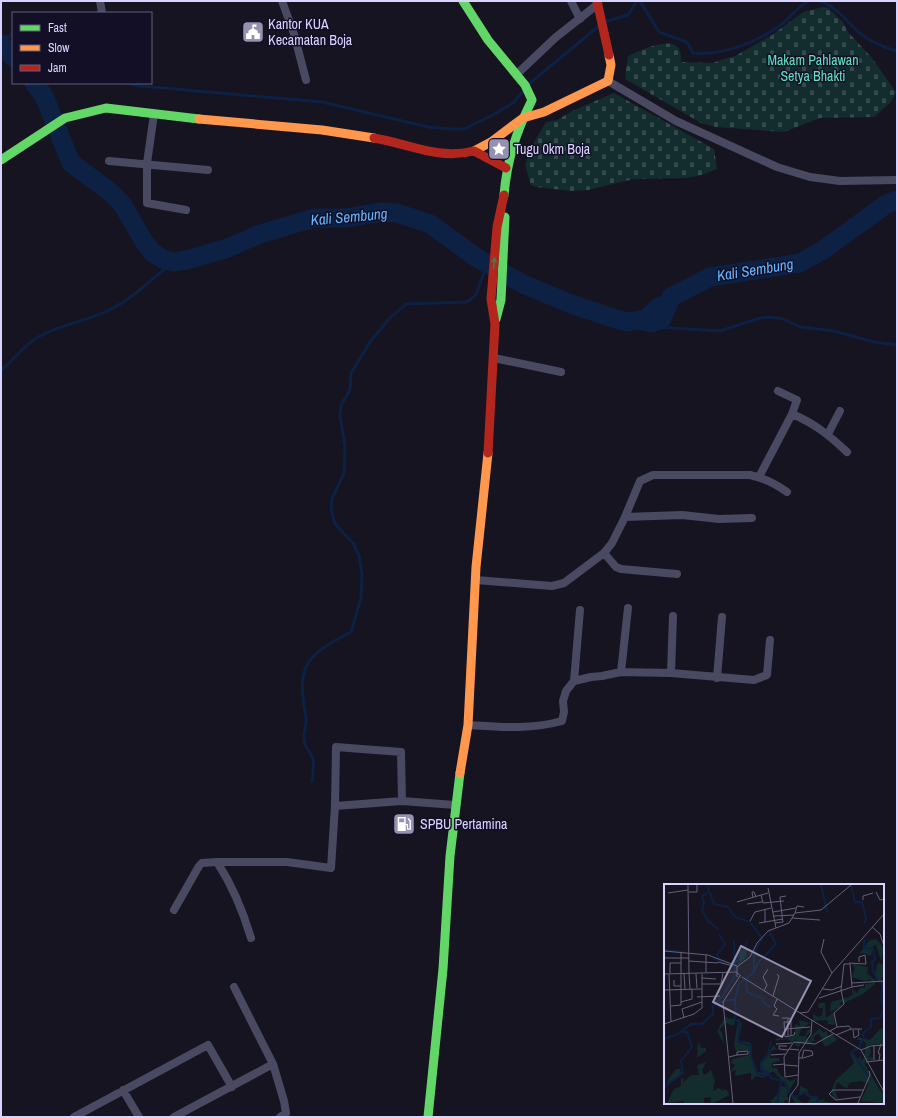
<svg xmlns="http://www.w3.org/2000/svg" width="898" height="1118" font-family="'Archivo Narrow',sans-serif">
  <defs>
    <pattern id="cemetery-stones" width="16" height="16" patternUnits="userSpaceOnUse"><rect width="16" height="16" fill="#132c2d"/><path d="M2 7V4a2 2 0 0 1 4 0v3zM10 15v-3a2 2 0 0 1 4 0v3z" fill="#354a4c"/></pattern>
  </defs>
  <rect width="100%" height="100%" fill="#161421"/>
  <path fill="url(#cemetery-stones)" d="M823,7L828,8L843,22L848,32L872,58L896,92L891,102L874,117L820,118L784,132L716,127L701,123L625,79L628,56C639,51 667,37 678,47C681,50 681,58 681,62L712,63L735,56L772,35L803,12Z
    M614,93L714,149L717,169L702,175L687,178L634,179L588,190L570,191L536,187L531,185L525,165L529,151L546,122L557,120L574,110Z"/>
  <g fill="none" stroke-linecap="round" stroke-linejoin="round">
    <path stroke="#0d2144" stroke-width="3" d="M640,1L659,32L687,42L693,53C721,56 755,43 778,27C790,19 796,7 809,1
      M818,1C838,5 849,26 865,37C875,44 886,48 897,51
      M604,22L628,15L637,1
      M1,41L13,34
      M127,83L141,86L322,102L428,127L451,129H464L493,115L513,103L524,90
      M529,84L600,25
      M652,323L656,327L720,331L760,318L769,317L783,319L800,327L834,331L874,342L897,345
      M1,370C14,361 24,345 38,337C59,325 84,322 107,311C131,300 152,279 173,262
      M312,781C313,774 314,766 313,759C311,753 304,746 304,740C303,733 307,725 306,718C296,665 305,656 351,632L361,598L362,575L359,556L353,543L335,524L331,509L332,499L344,473L345,446L340,416L341,405L350,390L351,373L370,342L389,319L406,304L467,302L476,295L487,264"/>
    <path stroke="#0d2144" stroke-width="11" d="M639,320L656,304L671,297"/>
    <path stroke="#0d2144" stroke-width="19" d="M1,44L13,57
      M34,83L44,96L71,163L109,191L122,204L145,243L153,253L163,259L173,262L186,260L225,249L260,234L314,218H345L383,212L397,213L430,224L477,258L523,284L571,304L616,319L628,322L639,320L652,323L662,319L671,297L710,277L800,263L823,250L885,205L897,200"/>
    <path stroke="#4a4962" stroke-width="8" d="M100,1L102,13
      M282,1L294,34L306,80
      M571,1L580,19
      M517,74L555,38L598,4
      M608,81L676,121L777,167L810,177L840,181L897,180
      M154,114L147,163V203L186,210
      M109,161L208,170
      M494,358L561,372
      M792,414C814,423 830,436 847,452
      M828,434L840,411
      M759,477L792,414L797,400L778,391
      M625,517L682,515L719,519L752,518
      M604,553L616,567L621,569L677,574
      M476,580L552,586L564,583L604,553L612,543L625,517L640,481L653,475H750C764,478 776,484 787,492
      M621,672L628,608
      M671,673L673,616
      M717,678L722,617
      M574,681L580,610
      M468,725C500,727 530,730 562,721L564,712L563,701L566,691L574,681L591,677L602,676L621,672L671,673L754,680L767,675L770,640
      M335,806L336,747L401,752L402,801
      M174,910L199,866L202,863L217,862
      M251,938C243,911 232,885 217,862H287L331,868L335,806L402,801L455,805
      M273,1064L284,1101L286,1113L280,1117
      M123,1090L139,1117
      M74,1117L208,1045L232,1087
      M174,1117L273,1064L234,987"/>
    <path stroke="#63d668" stroke-width="9" d="M463,1L488,40L525,85L532,100C516,132 507,160 504,195
      M1,160L65,118L106,108L199,119
      M496,319L501,300L505,217
      M428,1117L443,969L450,856L460,773"/>
    <path stroke="#ff974d" stroke-width="9" d="M199,119L322,130L374,138
      M474,151L491,142L523,118L544,112L608,81L611,65L609,55
      M460,773L468,725L476,567L488,453"/>
    <path stroke="#b3261e" stroke-width="9" d="M597,1L609,55
      M374,138C410,144 437,160 474,151L506,168
      M488,453L495,324L491,299L497,227L504,195"/>
  </g>
  <defs><path id="oneway-solid" d="M-6-.8H1V-3.2L6.5 0L1 3.2V.8H-6Z"/></defs>
  <use fill="#3f7c4a" href="#oneway-solid" transform="translate(494 263) rotate(-85)"/>
  <defs>
    <g id="civic-square" transform="scale(1.15)"><rect x="-9" y="-9" width="18" height="18" rx="4" fill="#9591b1" stroke="#130f26"/><path d="M-.6-6.5H3V-4.5H.6V-3L4-1V1h2V6H-6V1h2V-1L-.6-3ZM-1.2 2.5V6h2.4V2.5Z" fill="#fff"/></g>
    <g id="sight-square" transform="scale(1.15)"><rect x="-9" y="-9" width="18" height="18" rx="4" fill="#9591b1" stroke="#130f26"/><path d="M0-6L1.8-2.2L6-1.7L2.9 1.2L3.7 5.4L0 3.3L-3.7 5.4L-2.9 1.2L-6-1.7L-1.8-2.2Z" fill="#fff"/></g>
    <g id="fuel-square" transform="scale(1.15)"><rect x="-9" y="-9" width="18" height="18" rx="4" fill="#9591b1" stroke="#130f26"/><path d="M-5.5-6h7V0h2V4h1.3V-2.5L3-4.5l.8-.8L6-3V5H2.5V1h-1V6h-7ZM-4.2-4.7v3.2H.2V-4.7Z" fill="#fff"/></g>
  </defs>
  <g fill-rule="evenodd">
    <use href="#civic-square" x="253" y="32"/>
    <use href="#sight-square" x="499" y="149"/>
    <use href="#fuel-square" x="404" y="824"/>
  </g>
  <g text-anchor="middle" stroke-width="3" stroke-linejoin="round" paint-order="stroke">
    <g font-size="14" fill="#d9d4ff" stroke="#130f26" text-anchor="start">
      <text x="268" y="29">Kantor KUA<tspan x="268" dy="16">Kecamatan Boja</tspan></text>
      <text x="514" y="154">Tugu 0km Boja</text>
      <text x="420" y="829">SPBU Pertamina</text>
    </g>
    <g font-size="14" fill="#5fe0c0" stroke="#130f26">
      <text x="813" y="65">Makam Pahlawan<tspan x="813" dy="16">Setya Bhakti</tspan></text>
    </g>
    <g font-size="15" font-style="italic" fill="#62b6ff" stroke="#130f26">
      <text transform="translate(349 217) rotate(-5)" y="5">Kali Sembung</text>
      <text transform="translate(755 270) rotate(-9)" y="5">Kali Sembung</text>
    </g>
  </g>
  <g transform="translate(664 884)">
    <rect width="220" height="220" fill="#161421"/>
    <path d="M212,55L220,64L217,77L212,61L209,62L207,72L199,69L195,70L205,57ZM187,79L204,83L203,89L211,96V100L199,110L180,119L177,118L176,123L166,128L167,118L185,113L189,110L187,104L193,109L196,104H201V100L209,99L206,95L200,97L188,93L191,84ZM214,79L220,81V92L217,95L220,98L219,107L218,102L210,92ZM155,119H161L162,134L170,128L171,141L164,140L163,136L149,137V130L155,133L158,131L159,124H154ZM61,133L71,136L70,142L62,139L55,146L58,148L60,160L53,147ZM74,135L78,139L74,159L79,157L87,159V171L94,188L100,189L96,178L103,173L109,161L113,165L107,167L106,174H115V177L108,179V184H113L116,191L126,197L133,194L123,210L124,216H121L120,219H108L106,217L115,209L116,202L125,204L109,187L100,194L92,192L87,197V189L71,192L72,186L67,188L71,180L66,179L69,175L85,171V166L72,167L70,161ZM135,136L146,139L137,145L135,152H141L144,146L149,145L142,152L145,157L147,152L156,144L159,148L163,147L164,154L159,156L154,149L149,154L152,157H148L147,160L137,159L135,163L131,161L132,155L128,159L124,155L110,157L113,154L120,155L131,151V140L136,142ZM220,144V160L205,161L207,169L204,173H209V176L201,177V181L216,206L220,209V219L197,217L205,199L197,197L185,199L183,205L173,198L171,206L174,215H171L167,208L171,197L190,179L186,168L192,164L194,165L189,168L190,173L195,175L197,170V177L200,174L202,159L199,157L194,162L197,156H193L194,153L206,156L216,145ZM34,157L37,164H42V167L33,174ZM42,178L38,187L40,191L47,186L51,197L49,207L54,204L60,207L58,204L64,207L65,211L50,219H46L47,213L40,214V219H20V217L3,219L10,205L17,202V195L20,194L19,199L27,191H35L33,181ZM12,185H16L18,191L1,200ZM136,202L143,205L145,211L154,214L155,217L161,214L159,217L171,219H143L147,214L139,209L132,214L139,219H131L127,212L135,211Z" fill="#132c2d"/>
    <path d="M83,65L82,73L74,82L76,67Z" fill="#132c2d"/>
    <path d="M169,150L173,156L161,163L158,157Z" fill="#132c2d"/>
    <path fill="none" stroke="#0d2144" stroke-width="2" d="M43,1L50,20L64,23L71,33L86,38L98,54L90,69V88L75,100L71,115L52,119M157,1L163,28M187,1L191,18H198L202,34L200,40M44,9L38,12L40,19L38,26L44,37L54,45M200,55V64L209,65L211,75L208,78L209,87L213,96M70,57L71,87M0,66L20,68M49,74L61,79M55,74L53,71L61,60L55,50M69,78L75,76V68L81,64L83,56M90,88L94,79L112,60L105,47M82,97L83,108L98,114L101,120L107,123M71,115L72,130L70,134L75,138L74,157L87,162V172L93,189L100,192L103,187M0,155L14,150L27,140H38L49,130V122L59,112L72,90M102,187L97,186V179L104,170L107,157M103,187L107,194L121,198L126,210L132,213L141,208L148,214L153,213V219M207,196L188,168L195,164L200,154L199,149L207,143V135L216,134L220,124L217,112L219,102L216,98M0,203L19,189L17,177L28,163L23,148H18M113,219L117,198"/>
    <path fill="none" stroke="#64617a" stroke-width="1" d="M24,1L25,90M104,4L112,44M25,8H33V1M212,8L216,16L220,15M4,9L24,6M97,11L99,19L120,17M89,14L88,8H90L92,13M199,16V12L209,9M73,18L104,9M83,20L98,18M109,28L132,24M131,29L133,22L140,23M118,31L116,13L122,12M110,32L130,31M128,34L156,36M86,37L91,28L107,24M101,38V25M95,39L119,35M111,39L119,38L118,32M208,43L216,50L220,62M160,55L157,68L168,89M0,67L44,71L73,82V93M0,74H25M25,77L54,79M54,78L69,82M185,79L202,80L201,71L195,73V78M73,83L86,73L93,59L104,47L125,39L131,29L157,26L187,1M42,88V71M6,89V79H17M20,89L21,105M0,90L72,88L77,92M5,90L7,138M25,90L26,105M32,90L33,104M78,93L136,129L144,128L168,89L220,30M38,94L52,95M10,96V102H17M188,99L220,97M38,100H57L59,89M188,103L200,101M159,105L168,106L178,102M0,106L38,105V90M100,107L103,101L99,93L104,85M109,112L115,92L113,90M33,113L56,112M155,114L188,103L186,80H180M113,115L110,122L113,125L109,131L115,132M17,118L28,115V105M7,122L17,121V69M136,129L197,166L220,208M20,134L18,125L38,118M118,134H124V152M124,134L127,135V151M124,138H120L121,153L130,151L131,148M0,140L30,130L38,124V105M173,143L185,142L187,145M121,145L146,143M189,146L190,154L195,151L194,145M166,147L173,143L170,129L180,120L177,106L180,80M172,151L187,145H198M112,160L128,159M123,162H115V165L124,166M125,165L130,158L151,160L169,150M197,166L207,162L220,161M107,171L121,170M65,173L73,171V168L84,167V170L73,171M134,174H139L149,171L148,167L140,166L138,174M210,176V161M215,176L216,170L214,169L217,160M202,178L220,176M109,181L121,180M121,181L134,182M134,191L121,193L120,173L125,165L135,166M196,213L172,216L165,210L169,206H199M69,219L59,118L76,92M125,219L126,212L134,201L135,169L147,150L148,136M194,219L206,191L205,187"/>
    <path fill="#9591b1" fill-opacity="0.15" stroke="#9591b1" stroke-width="2" d="M77,62L147,97L118,153L49,118Z"/>
    <rect width="220" height="220" fill="none" stroke="#d9d4ff" stroke-width="2"/>
  </g>
  <rect width="898" height="1118" fill="none" stroke="#d9d4ff" stroke-width="4"/>
  <rect x="12" y="12" width="140" height="72" fill="#130f26" stroke="#625e7d"/>
  <rect x="20" y="25" width="20" height="6" fill="#63d668" stroke="#625e7d"/>
  <text x="48" y="32" font-size="12" fill="#d9d4ff">Fast</text>
  <rect x="20" y="45" width="20" height="6" fill="#ff974d" stroke="#625e7d"/>
  <text x="48" y="52" font-size="12" fill="#d9d4ff">Slow</text>
  <rect x="20" y="65" width="20" height="6" fill="#b3261e" stroke="#625e7d"/>
  <text x="48" y="72" font-size="12" fill="#d9d4ff">Jam</text>
</svg>
